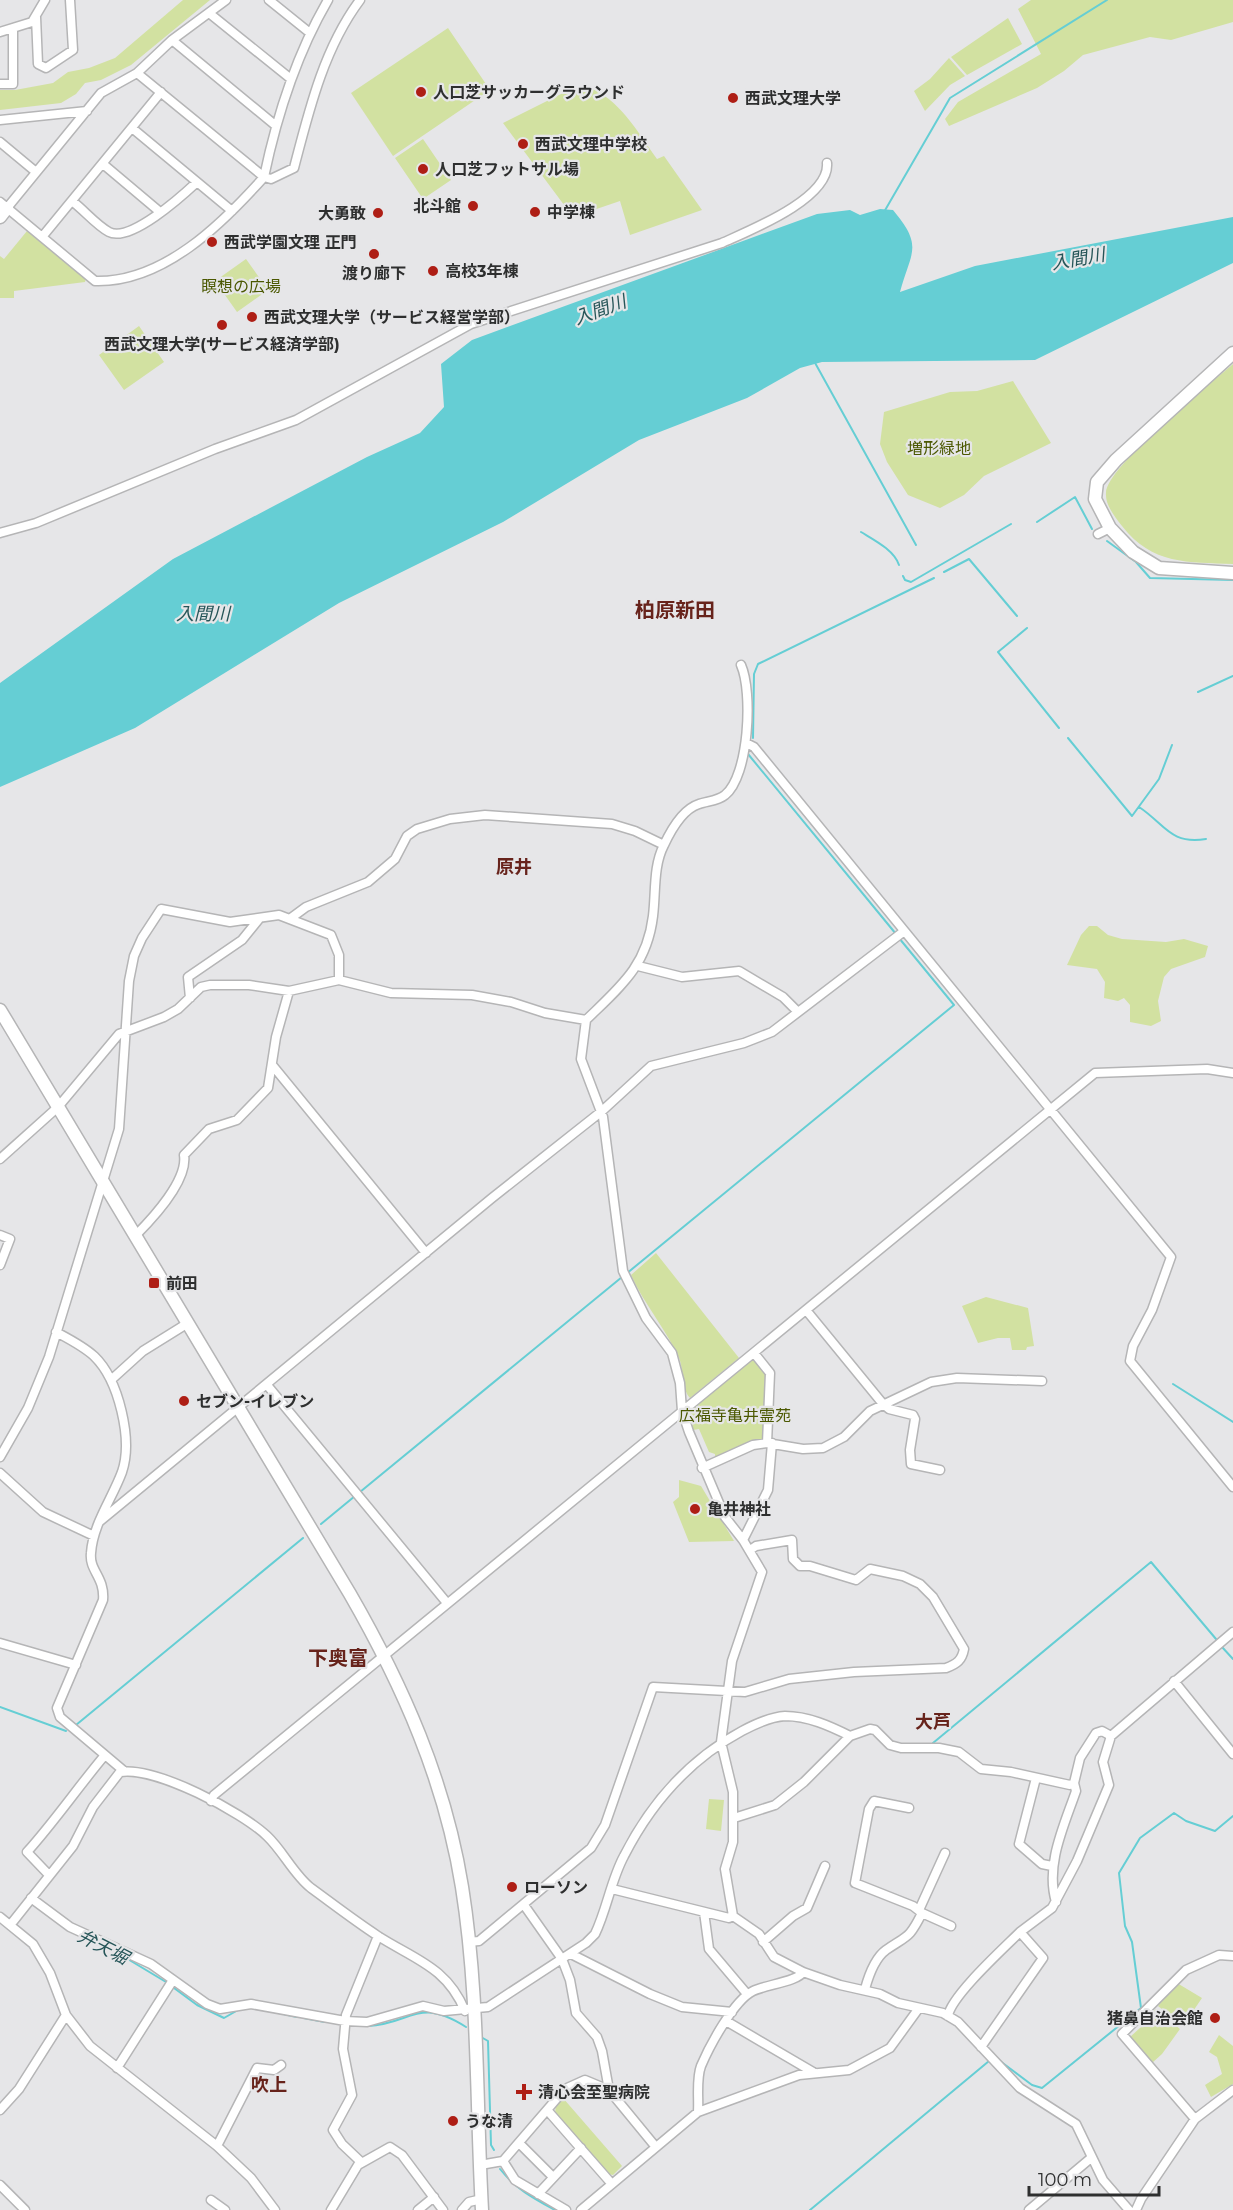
<svg xmlns="http://www.w3.org/2000/svg" width="1233" height="2210" font-family="Montserrat,'Noto Sans JP',sans-serif">
  <rect width="100%" height="100%" fill="#e6e6e8"/>
  <path fill="#d2e1a1" d="M183,0H210L131,65L101,80L85,83L76,94L61,103L0,110V90H15L53,83L68,72L89,68L115,58Z
    M1031,0H1233V22L1171,40L1150,37L1083,55L1064,71L1037,88L949,126L945,119L958,102L1041,54L1018,9Z
    M1008,18L1022,44L967,75L951,57Z
    M448,28L490,90L393,156L351,93Z
    M949,58L965,76L950,85L925,111L914,91L930,79Z
    M586,86C620,99 636,130 657,159L664,156L702,210L630,235L620,201L573,217L503,123L563,93Z
    M423,139L451,180L423,199L395,158Z
    M27,231L86,278L85,282L14,291V298H0V256L4,259Z
    M246,259L268,290L237,312L215,281Z
    M139,326L164,362L124,390L99,355Z
    M1233,364V564C1188,562 1152,565 1122,526C1115,517 1105,505 1106,493C1107,466 1209,385 1233,364Z
    M1013,381L1051,443L984,476L964,495L940,508L908,495L887,462L880,444L884,412L950,392L977,391Z
    M1089,926H1097L1108,935L1122,939L1166,942L1184,939L1208,946L1205,957L1171,969L1164,977L1158,1001L1161,1021L1151,1026L1130,1022V1005L1124,998L1118,1001L1104,998L1105,982L1097,969L1067,965L1081,935Z
    M656,1253L739,1358L690,1398C681,1388 684,1370 679,1358C666,1329 644,1304 631,1275Z
    M986,1297L1028,1308L1034,1346L1027,1347L1026,1350H1012L1010,1338H998L978,1343L962,1306Z
    M754,1358L769,1372L765,1440L727,1451L726,1455L715,1461V1454L709,1452L699,1429L693,1430L690,1411Z
    M679,1480L701,1486L734,1541L689,1542L673,1502L679,1497Z
    M709,1799L724,1800L721,1831L706,1829Z
    M1177,1983L1202,1998L1187,2020L1184,2019L1181,2024L1158,2006Z
    M1156,2009L1180,2029L1162,2054L1152,2063L1130,2037L1151,2018L1150,2014Z
    M1219,2035L1233,2046V2084L1211,2097L1205,2085L1222,2074L1217,2057L1209,2052Z
    M563,2098L622,2166L613,2175L608,2174L555,2113L556,2105Z"/>
  <path fill="#65ced4" d="M880,209L893,210C924,247 911,251 900,292L975,266L1233,217V263L1035,360L822,362L800,368L747,398L639,440L503,522L339,603L135,728L0,787V683L173,559L367,457L420,433L444,407L441,364L472,340L817,214L850,210L860,215Z"/>
  <g fill="none" stroke-linecap="round" stroke-linejoin="round">
    <path stroke="#65ced4" stroke-width="2" d="M884,212L950,98L1107,0
      M814,361L916,545
      M1037,522L1075,497L1092,529
      M861,532C874,540 894,550 899,565
      M1107,541L1136,562L1150,578L1233,580
      M944,572L969,559L1017,616
      M903,576L905,580L911,582L1011,524
      M1027,628L998,652L1059,728
      M1198,692L1233,676
      M753,738L754,674L758,664L934,578
      M1068,738L1132,816L1159,779L1172,745
      M748,754L896,934
      M1139,807C1165,824 1170,845 1206,839
      M626,1274L954,1005L899,938
      M1173,1384L1233,1422
      M360,1492L622,1277
      M321,1524L355,1496
      M1222,1647L1233,1659
      M0,1707L66,1731
      M76,1725L303,1538
      M933,1743L1151,1562L1216,1639
      M116,1952L166,1982
      M174,1988L197,2005L224,2018L238,2010
      M270,2011L297,2017
      M304,2018L325,2022
      M347,2025L359,2026
      M368,2026C412,2024 417,1996 466,2027
      M481,2037L488,2041L491,2145L494,2150
      M1000,2061L1032,2085L1042,2088L1141,2008L1132,1942L1125,1926L1119,1873L1140,1838L1174,1813L1186,1821L1215,1831L1233,1816
      M500,2169C516,2189 533,2198 555,2210
      M810,2210L989,2061"/>
    <g stroke="#b5b5b6" stroke-width="11">
      <path id="street" d="M269,0L310,33
        M209,13L291,79
        M36,17L38,64L46,68L73,50L70,0
        M0,32L32,22L45,0
        M172,40L275,125
        M137,73L264,177C277,115 296,55 328,0
        M0,84H13V28
        M0,120L87,111
        M132,128L232,211
        M0,142L36,172
        M103,164L160,212
        M72,201C84,210 96,225 109,232C130,243 182,196 197,182
        M0,202L95,281C163,283 222,224 264,177L271,179L294,168C309,110 324,48 360,0
        M7,208L101,93L137,73L172,40L226,0
        M42,237L161,92
        M0,533L36,523L215,449L296,420L471,324L722,243C748,231 830,199 827,163
        M1098,534L1110,528
        M746,743L754,747L1171,1257L1152,1310L1133,1346L1130,1361L1233,1487
        M291,918L306,907L368,882L395,859L407,836L417,829L450,819L485,815L612,824L635,831L664,845
        M638,966L682,977L739,971L783,997L797,1011
        M190,998L188,977L242,940L259,919
        M586,1020L581,1059L603,1117L623,1271L646,1318L672,1353L680,1383L682,1411L689,1432L725,1517L743,1540L762,1572L732,1661L721,1742L733,1792V1842L725,1869L733,1916L759,1934L774,1957L803,1972L840,1985L880,1994L898,2003L943,2013L958,2022L1020,2088L1076,2124L1103,2180L1129,2210
        M273,1066L426,1253
        M0,1159L58,1107L119,1034L164,1017L178,1009L201,987L210,985H249L289,991L339,980L391,993L472,995L511,1002L545,1013L586,1020C620,987 647,966 653,916C656,892 653,866 664,845C671,830 683,809 699,804C707,801 718,801 725,795C749,776 753,692 741,665
        M0,1235L10,1239L0,1265
        M136,1235C153,1218 188,1180 184,1155L209,1129L237,1120L268,1088L276,1037L289,991
        M806,1310L883,1404L889,1409L913,1415L915,1419L910,1450L911,1464L940,1470
        M56,1332C69,1339 83,1346 94,1356C119,1380 133,1440 122,1472C112,1499 93,1524 91,1553C89,1571 105,1577 103,1600L57,1708L60,1717L124,1771
        M754,1353L770,1373L767,1443
        M111,1380L143,1351L188,1323
        M267,1385L447,1603
        M0,1457L28,1408L49,1357L119,1129L129,981L134,956L142,938L161,909L230,922L279,915L331,935L339,955V980
        M702,1468L753,1445L767,1443L803,1449L823,1448L844,1437L870,1411L931,1382L957,1378L1042,1381
        M0,1473L43,1512L94,1536
        M99,1522L492,1198L602,1111L651,1066L744,1043L772,1032L903,932
        M743,1540L768,1490L772,1443
        M0,1643L76,1665
        M1174,1681L1233,1754
        M1036,1778L1019,1844L1042,1864L1052,1866
        M211,1801L214,1795L1095,1073L1207,1069L1233,1073
        M734,1818L775,1805L804,1782L850,1736
        M49,1875L27,1852C55,1821 78,1787 105,1755
        M612,1889L729,1918L733,1916
        M31,1898L70,1927L151,1964L207,2004L220,2009L251,2004L345,2021L367,2022L423,2006L444,2011L488,2007L586,1943L595,1934C607,1909 611,1880 624,1856C651,1803 690,1759 742,1731C755,1724 770,1717 785,1716C808,1716 830,1726 850,1736L870,1729L875,1730L890,1745L901,1748H939L959,1752L981,1769L1011,1772L1070,1785L1074,1783L1080,1758L1096,1733L1102,1731L1111,1736
        M1056,1902C1045,1865 1064,1826 1076,1791L1074,1783
        M524,1905L562,1959L570,1980L576,2013L597,2037L602,2051L609,2090
        M919,1910L945,1853
        M704,1912L709,1949L747,1994
        M922,1913L951,1926
        M0,1917L33,1944L50,1973L66,2015L90,2046L217,2146L251,2178L275,2210
        M11,1924L73,1846L93,1807L120,1772C155,1766 242,1812 267,1836C283,1851 294,1875 311,1888C333,1904 355,1921 378,1936C414,1959 447,1967 465,2011
        M468,1942L479,1941L591,1848L605,1825L653,1687L745,1692L789,1679L854,1672L946,1668C957,1664 962,1660 964,1649L933,1597L920,1584L903,1576L870,1569L856,1580L810,1566H800L793,1559L792,1540L756,1546L750,1550
        M763,1942L793,1916L807,1908L825,1866
        M571,1954L650,1994L682,2007L732,2012
        M865,1989C868,1978 875,1958 886,1950C908,1935 909,1939 922,1913L913,1906L855,1883L869,1809L874,1801L909,1808
        M948,2016C951,1996 1004,1948 1020,1932
        M726,2021L813,2072
        M981,2047L1043,1958L1020,1932L1052,1908L1077,1861L1109,1785L1103,1762L1111,1736L1233,1632
        M117,2068L173,1980
        M0,2110L19,2089L66,2015
        M548,2111L611,2183
        M698,2112C699,2098 696,2079 701,2066C709,2047 734,2000 753,1991C765,1985 799,1981 803,1972
        M1195,2119L1122,2034L1186,1970L1219,1955L1233,1956
        M519,2143L553,2177
        M217,2146L257,2068L274,2070L281,2065
        M503,2161L515,2180L566,2210
        M361,2162L342,2144L333,2130L352,2095L343,2049L346,2015L378,1936
        M480,2165L503,2161L565,2089L585,2080L609,2090L655,2146
        M0,2185L25,2210
        M538,2194L581,2148
        M211,2200L225,2210
        M331,2210L358,2165L390,2147L402,2155L443,2210
        M418,2210L434,2197
        M462,2210L469,2202L482,2199
        M581,2210L698,2112L799,2075L849,2070L890,2048L919,2008
        M1029,2210L1091,2158
        M1136,2210L1141,2199L1195,2119L1233,2090"/>
    </g>
    <g stroke="#b5b5b6" stroke-width="15">
      <path id="secondary" d="M0,217L7,208
        M1233,353L1116,460L1097,482L1095,499L1110,528L1133,552L1159,568L1233,573
        M0,1010L350,1594C403,1686 445,1781 462,1887C479,1993 476,2103 482,2210"/>
    </g>
    <use href="#street" stroke="#fff" stroke-width="8"/>
    <use href="#secondary" stroke="#fff" stroke-width="12"/>
  </g>
  <g fill="#ae1e15" stroke="#e6e6e8" stroke-width="2">
    <circle cx="421" cy="92" r="6"/>
    <circle cx="733" cy="98" r="6"/>
    <circle cx="523" cy="144" r="6"/>
    <circle cx="423" cy="169" r="6"/>
    <circle cx="473" cy="206" r="6"/>
    <circle cx="535" cy="212" r="6"/>
    <circle cx="378" cy="213" r="6"/>
    <circle cx="212" cy="242" r="6"/>
    <circle cx="374" cy="254" r="6"/>
    <circle cx="433" cy="271" r="6"/>
    <circle cx="252" cy="317" r="6"/>
    <circle cx="222" cy="325" r="6"/>
    <rect x="148" y="1277" width="12" height="12" rx="3"/>
    <circle cx="184" cy="1401" r="6"/>
    <circle cx="695" cy="1509" r="6"/>
    <circle cx="512" cy="1887" r="6"/>
    <circle cx="1215" cy="2018" r="6"/>
    <path d="M521 2083h6v6h6v6h-6v6h-6v-6h-6v-6h6z"/>
    <circle cx="453" cy="2121" r="6"/>
  </g>
  <g text-anchor="middle" stroke-width="4.5" stroke-linejoin="round" paint-order="stroke">
    <g font-size="16" font-weight="bold" fill="#2e2f2f" stroke="#e6e6e8" text-anchor="start">
      <text x="433" y="98">人口芝サッカーグラウンド</text>
      <text x="745" y="104">西武文理大学</text>
      <text x="535" y="150">西武文理中学校</text>
      <text x="435" y="175">人口芝フットサル場</text>
      <text x="461" y="212" text-anchor="end">北斗館</text>
      <text x="547" y="218">中学棟</text>
      <text x="366" y="219" text-anchor="end">大勇敢</text>
      <text x="224" y="248">西武学園文理 正門</text>
      <text x="445" y="277">高校3年棟</text>
      <text x="374" y="279" text-anchor="middle">渡り廊下</text>
      <text x="264" y="323">西武文理大学（サービス経営学部）</text>
      <text x="222" y="350" text-anchor="middle">西武文理大学(サービス経済学部)</text>
      <text x="166" y="1289">前田</text>
      <text x="196" y="1407">セブン-イレブン</text>
      <text x="707" y="1515">亀井神社</text>
      <text x="524" y="1893">ローソン</text>
      <text x="1203" y="2024" text-anchor="end">猪鼻自治会館</text>
      <text x="538" y="2098">清心会至聖病院</text>
      <text x="465" y="2127">うな清</text>
    </g>
    <g font-size="16" fill="#4b5801" stroke="#e6e6e8">
      <text x="241" y="292">瞑想の広場</text>
      <text x="939" y="454">増形緑地</text>
      <text x="735" y="1421">広福寺亀井霊苑</text>
    </g>
    <g font-size="18" font-style="italic" fill="#265558" stroke="#e6e6e8">
      <text transform="translate(1078 259) rotate(-10)" y="6">入間川</text>
      <text transform="translate(600 310) rotate(-20)" y="6">入間川</text>
      <text x="203" y="620">入間川</text>
      <text transform="translate(103 1947) rotate(27)" y="6">弁天堀</text>
    </g>
    <g font-size="18" font-weight="bold" fill="#67231b" stroke="#e6e6e8">
      <text x="514" y="873">原井</text>
      <text x="933" y="1728">大芦</text>
      <text x="269" y="2091">吹上</text>
    </g>
    <g font-size="20" font-weight="bold" fill="#67231b" stroke="#e6e6e8">
      <text x="675" y="617">柏原新田</text>
      <text x="338" y="1665">下奥富</text>
    </g>
  </g>
  <path d="M1029 2186v9h130v-9" fill="none" stroke="#2e2f2f" stroke-width="3"/>
  <text x="1038" y="2186" font-size="18" fill="#2e2f2f" stroke="#e6e6e8" stroke-width="4.5" paint-order="stroke">100 m</text>
</svg>
